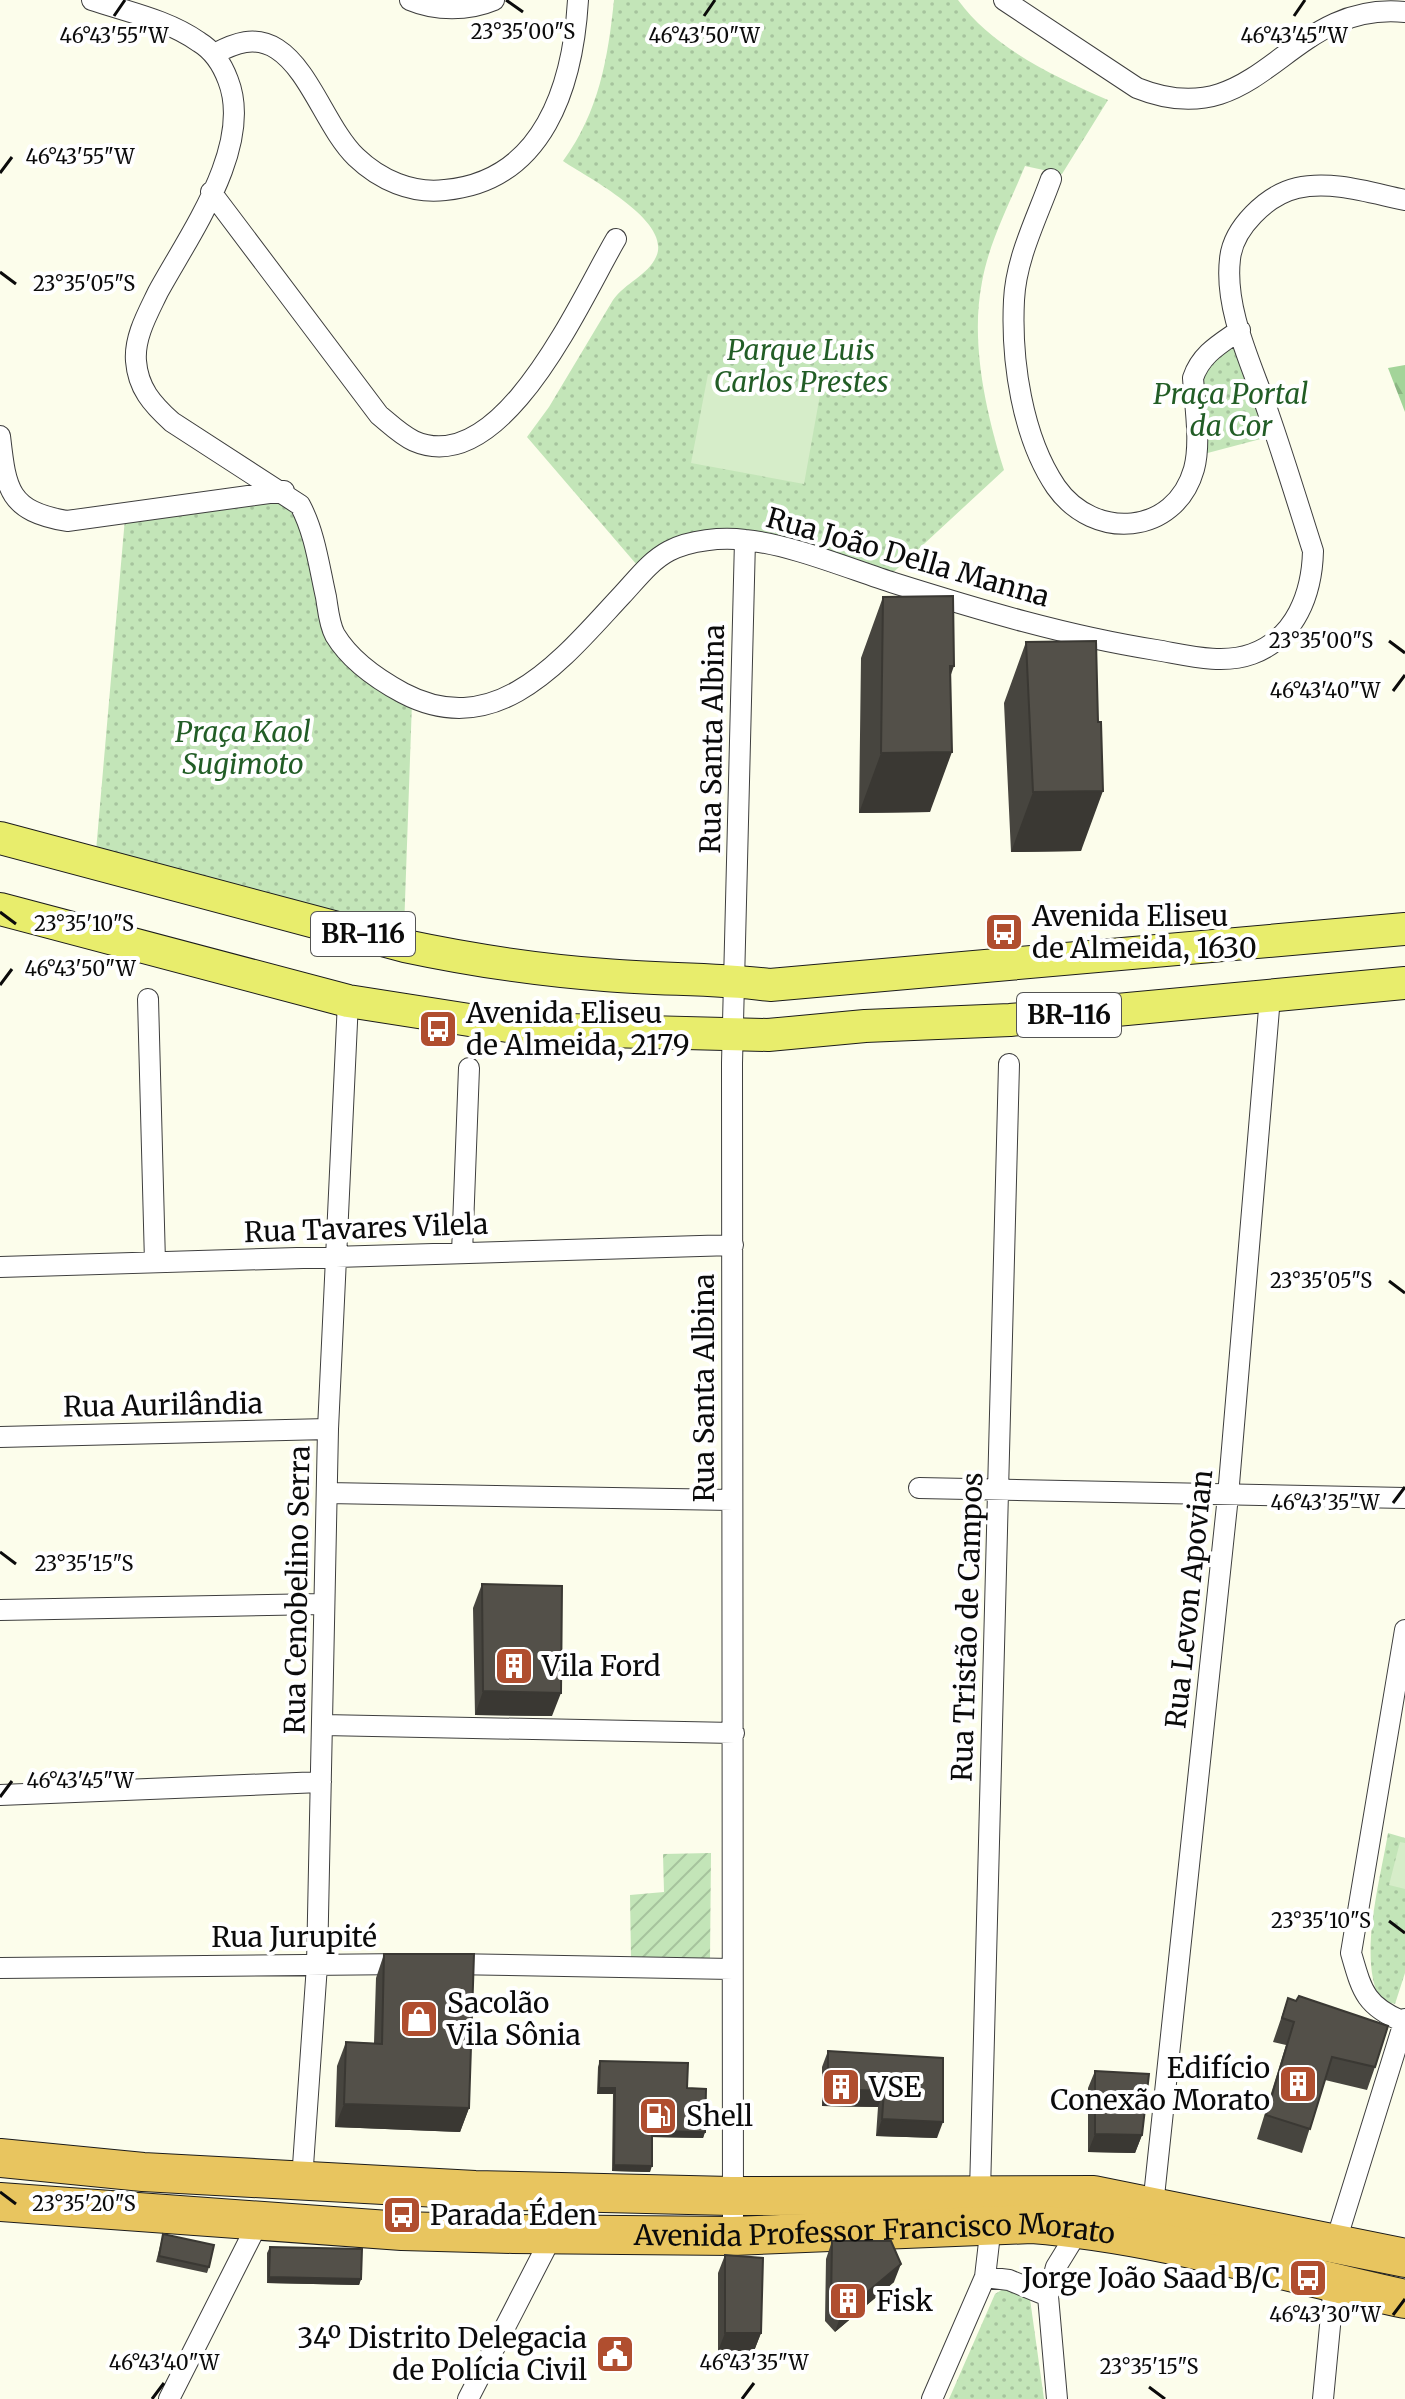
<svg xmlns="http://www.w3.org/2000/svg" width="1405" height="2399" font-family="Merriweather,serif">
  <defs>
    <pattern id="grass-dots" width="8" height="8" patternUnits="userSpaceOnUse" patternTransform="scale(2)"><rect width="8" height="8" fill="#c3e5b8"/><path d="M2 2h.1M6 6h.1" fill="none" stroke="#a6c39d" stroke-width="1.8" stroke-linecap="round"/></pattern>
    <pattern id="forest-firs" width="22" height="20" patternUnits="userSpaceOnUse" patternTransform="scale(2)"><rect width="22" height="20" fill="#a3d499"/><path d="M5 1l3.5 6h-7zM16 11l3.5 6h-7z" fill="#8bb582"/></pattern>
    <pattern id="garden-furrows" width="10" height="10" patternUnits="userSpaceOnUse" patternTransform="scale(2)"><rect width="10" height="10" fill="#c3e5b8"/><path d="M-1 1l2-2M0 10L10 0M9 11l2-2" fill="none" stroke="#a6c39d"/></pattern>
  </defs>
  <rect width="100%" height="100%" fill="#fcfdeb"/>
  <path fill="url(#grass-dots)" d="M614,0H958C994,49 1054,76 1108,100L1062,174L1025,166C1010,203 989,242 982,282C970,342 986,413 1004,470L885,580L799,554L692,542L643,572L527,437L549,407L613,300C625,283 648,275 656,257C673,221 588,178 563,161C599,112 608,58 614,0Z
    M1242,337L1276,435L1200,455L1199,368Z
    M280,495L300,526L332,645L412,702L404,930L96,851L125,518Z
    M1388,1833L1405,1838V1973L1395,2004L1381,2000C1357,1961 1381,1877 1388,1833Z
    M1013,2283L1029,2292L1044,2399H949L995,2294Z"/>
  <path fill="url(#forest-firs)" d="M1405,365V412L1388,368Z"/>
  <path fill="url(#garden-furrows)" d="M711,1853L710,1959L631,1957L630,1895L664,1892L663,1854Z"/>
  <path fill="#d6edc9" d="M708,374L820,395L804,484L691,463Z
    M1400,1842L1405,1843V1889L1389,1885Z"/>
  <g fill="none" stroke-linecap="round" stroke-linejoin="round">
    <g stroke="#3e3e3e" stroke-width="22">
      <path id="street" d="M92,0C128,12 168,20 199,42C214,51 222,64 228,80C254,146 189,235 158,292C148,313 134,337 136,361C138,388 152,404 172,422L300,505C315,533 319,566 326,597C328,609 329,624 335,635C350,660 377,679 403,693C498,743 564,657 622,595C637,579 650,561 669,551C690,540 722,537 745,540C790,544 850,569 894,583C980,610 1067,636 1156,650C1186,655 1222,665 1252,654C1296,638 1312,593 1313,551C1298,504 1284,458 1268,412C1252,365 1224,310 1230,259C1233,228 1267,195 1297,188C1332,180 1371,193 1405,200
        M410,0C436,11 468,11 494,0
        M1004,0L1137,88C1261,138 1285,0 1405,12
        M214,54C235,43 255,35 277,49C310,70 327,129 356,157C380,180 412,194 445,190C544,181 573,85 578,0
        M1051,179C1037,218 1016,258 1014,300C1011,360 1022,437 1056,487C1094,541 1175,536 1194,469C1201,443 1195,406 1193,378C1201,354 1220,344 1240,330
        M211,192L379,415C390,424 401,435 414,441C503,480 581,298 616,239
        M0,436C6,489 8,511 67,521L284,491
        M148,999L155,1262
        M462,1253L469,1068
        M0,1267L733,1245
        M0,1437L328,1429
        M919,1488L1405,1498
        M327,1493L732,1500
        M0,1610L322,1604
        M323,1725L734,1733
        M0,1795L321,1782
        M448,1964L732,1969
        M0,1968L408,1964
        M1404,2022C1365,2006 1362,1991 1351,1953L1405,1630
        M302,2180L317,1965L328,1429L348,1001
        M980,2192L1009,1064
        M1153,2206L1228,1496L1270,997
        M733,2236L732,1063L745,540
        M1336,2241L1405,2019
        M985,2277L1009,2280L1048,2296
        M169,2399L259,2221
        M468,2399L553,2234
        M932,2399L985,2277L991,2225
        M1057,2399L1048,2296L1056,2267L1080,2228
        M1323,2399L1334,2284"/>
    </g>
    <g stroke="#1c1c1c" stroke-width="34">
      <path id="primary" d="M0,838L405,946C471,960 538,970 605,975C660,980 715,978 770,985L1405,929
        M0,909L348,1001L527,1029L768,1035L865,1026L1010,1020L1405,983"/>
    </g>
    <g stroke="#1c1c1c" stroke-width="40">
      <g id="highway">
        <path d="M0,2158L143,2172L475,2190L731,2196L1094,2195L1405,2258"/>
        <path id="s1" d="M0,2202L402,2231L513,2234L733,2236L1032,2224C1158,2234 1281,2272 1405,2299"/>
      </g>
    </g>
    <use href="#street" stroke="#fff" stroke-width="20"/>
    <use href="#primary" stroke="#e8ed6c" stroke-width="32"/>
    <use href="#highway" stroke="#e8c55f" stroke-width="38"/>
  </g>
  <path fill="#47453f" d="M883,597L950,678L930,812L859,813L861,658Z
    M1026,642L1098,722L1081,851L1011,852L1004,703Z
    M482,1584L552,1716L475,1715L473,1608Z
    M384,1954L469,2108L460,2132L335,2127L337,2066L346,2042L374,2043L376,1978Z
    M1288,1998L1375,2067L1367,2090L1325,2080L1302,2153L1257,2139L1286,2045L1273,2042Z
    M828,2051L943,2058L937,2138L876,2136L878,2107L822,2106V2067Z
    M600,2061L687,2088L705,2132L703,2138L652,2137L650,2172L612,2171L613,2094H597L598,2067Z
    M1095,2071L1142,2135L1135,2153L1088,2152V2088Z
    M163,2234L209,2267L207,2273L156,2262Z
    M832,2241L894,2282L835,2332L825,2321L826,2259Z
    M270,2247L361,2279L359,2285L267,2283V2253Z
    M725,2255L761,2333L754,2351H718V2273Z"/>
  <path fill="#3a3833" d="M950,666H954L933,726Z
    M952,752L930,812L859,813L881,753Z
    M1103,791L1081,851L1011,852L1033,792Z
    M483,1691L561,1693L552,1716L475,1715Z
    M599,2088H615L613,2094H597Z
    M828,2089L884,2091L878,2107L822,2106Z
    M344,2104L469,2108L460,2132L335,2127Z
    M882,2119L943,2122L937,2138L876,2136Z
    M652,2131L705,2132L703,2138L650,2137Z
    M1095,2134L1142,2135L1135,2153L1088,2152Z
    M614,2165L652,2166L650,2172L612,2171Z
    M901,2264L894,2282L835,2332L841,2314Z
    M269,2277L361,2279L359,2285L267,2283Z
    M725,2333H761L754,2351H718Z"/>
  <path fill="#535049" stroke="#3a3833" stroke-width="2" d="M953,596L954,666H950L952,752L881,753L883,597Z
    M1096,641L1098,722H1101L1103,791L1033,792L1026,642Z
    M482,1584L562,1586L561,1693L483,1691Z
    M384,1954H474L469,2108L344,2104L346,2042L382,2044Z
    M1299,1996L1388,2026L1375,2067L1332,2057L1310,2129L1266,2115L1294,2022L1282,2018L1288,1998L1296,2001Z
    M828,2051L943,2058V2122L882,2119L884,2091L828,2089Z
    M600,2061L688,2063L687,2088L706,2089L705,2132L652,2131V2166L614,2165L615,2088H599Z
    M1095,2071L1149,2074L1142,2135L1095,2134Z
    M163,2234L214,2245L209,2267L159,2256Z
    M832,2241H891L901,2264L841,2314L831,2303Z
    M270,2247L362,2249L361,2279L269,2277Z
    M725,2255L763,2258L761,2333H725Z"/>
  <path fill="none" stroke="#0b0b0b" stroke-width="3" d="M506,0L523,12M114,16L125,0M704,16L715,0M1294,16L1305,0M0,173L12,157M0,272L16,284M1389,641L1405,653M1393,691L1405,675M0,912L16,924M0,985L12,969M1389,1281L1405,1293M1393,1503L1405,1487M0,1552L16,1564M0,1797L12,1781M1389,1921L1405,1933M0,2192L16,2204M1393,2315L1405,2299M1149,2387L1165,2399M152,2399L164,2383M742,2399L754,2383"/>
  <defs>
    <g id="bus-square" transform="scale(2)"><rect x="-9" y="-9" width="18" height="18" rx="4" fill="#b04e2f" stroke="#fff"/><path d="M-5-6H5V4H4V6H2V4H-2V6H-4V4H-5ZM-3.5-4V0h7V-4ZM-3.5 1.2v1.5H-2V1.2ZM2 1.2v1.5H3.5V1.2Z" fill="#fff"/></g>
    <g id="building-square" transform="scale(2)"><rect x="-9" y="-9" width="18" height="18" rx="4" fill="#b04e2f" stroke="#fff"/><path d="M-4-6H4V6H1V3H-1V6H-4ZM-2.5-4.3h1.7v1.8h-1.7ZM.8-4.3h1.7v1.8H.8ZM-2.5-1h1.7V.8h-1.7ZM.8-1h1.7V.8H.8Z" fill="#fff"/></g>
    <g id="shop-square" transform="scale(2)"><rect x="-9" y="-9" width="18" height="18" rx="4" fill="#b04e2f" stroke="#fff"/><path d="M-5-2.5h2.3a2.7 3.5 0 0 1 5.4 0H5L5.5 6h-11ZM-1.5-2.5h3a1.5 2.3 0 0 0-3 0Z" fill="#fff"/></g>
    <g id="fuel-square" transform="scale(2)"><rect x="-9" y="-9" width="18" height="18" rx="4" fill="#b04e2f" stroke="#fff"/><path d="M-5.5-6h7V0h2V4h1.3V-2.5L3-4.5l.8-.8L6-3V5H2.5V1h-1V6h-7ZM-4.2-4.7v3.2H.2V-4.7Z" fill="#fff"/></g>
    <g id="civic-square" transform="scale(2)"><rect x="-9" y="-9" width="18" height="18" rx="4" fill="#b04e2f" stroke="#fff"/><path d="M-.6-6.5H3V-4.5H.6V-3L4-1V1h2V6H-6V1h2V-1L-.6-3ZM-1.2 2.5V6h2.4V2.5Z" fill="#fff"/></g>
  </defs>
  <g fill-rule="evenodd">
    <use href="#bus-square" x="1004" y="932"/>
    <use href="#bus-square" x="438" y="1029"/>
    <use href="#building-square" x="514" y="1666"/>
    <use href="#shop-square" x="419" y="2019"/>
    <use href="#building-square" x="1298" y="2084"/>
    <use href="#building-square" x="841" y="2087"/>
    <use href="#fuel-square" x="658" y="2116"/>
    <use href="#bus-square" x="402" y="2215"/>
    <use href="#bus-square" x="1308" y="2278"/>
    <use href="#building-square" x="848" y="2301"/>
    <use href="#civic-square" x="615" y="2354"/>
  </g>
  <g text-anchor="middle" stroke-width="8" stroke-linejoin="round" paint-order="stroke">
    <g fill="#fff" stroke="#545454" stroke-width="2">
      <rect x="311" y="912" width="104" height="44" rx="6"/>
      <rect x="1017" y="993" width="104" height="44" rx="6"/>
    </g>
    <g font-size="26" font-weight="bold" fill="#0b0b0b">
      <text x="363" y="943">BR-116</text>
      <text x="1069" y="1024">BR-116</text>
    </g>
    <g font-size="28" font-style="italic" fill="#225d26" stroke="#fff">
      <text x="801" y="360">Parque Luis<tspan x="801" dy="32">Carlos Prestes</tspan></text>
      <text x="1231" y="404">Praça Portal<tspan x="1231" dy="32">da Cor</tspan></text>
      <text x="243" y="742">Praça Kaol<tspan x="243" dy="32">Sugimoto</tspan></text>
    </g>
    <g font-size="28" fill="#0b0b0b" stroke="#fff">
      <text transform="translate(908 557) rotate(16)" y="10">Rua João Della Manna</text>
      <text transform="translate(712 739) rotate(-89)" y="10">Rua Santa Albina</text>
      <text transform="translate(366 1228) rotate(-2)" y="10">Rua Tavares Vilela</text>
      <text transform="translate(704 1388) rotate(-90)" y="10">Rua Santa Albina</text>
      <text transform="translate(163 1405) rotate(-1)" y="10">Rua Aurilândia</text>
      <text transform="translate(297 1590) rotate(-89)" y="10">Rua Cenobelino Serra</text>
      <text transform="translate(1189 1599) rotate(-84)" y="10">Rua Levon Apovian</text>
      <text transform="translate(967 1627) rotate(-88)" y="10">Rua Tristão de Campos</text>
      <text x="294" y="1947">Rua Jurupité</text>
      <text dy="10" stroke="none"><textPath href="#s1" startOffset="876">Avenida Professor Francisco Morato</textPath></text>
    </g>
    <g font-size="28" fill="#0b0b0b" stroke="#fff" text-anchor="start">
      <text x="1032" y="926">Avenida Eliseu<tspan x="1032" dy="32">de Almeida, 1630</tspan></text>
      <text x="466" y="1023">Avenida Eliseu<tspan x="466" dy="32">de Almeida, 2179</tspan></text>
      <text x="542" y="1676">Vila Ford</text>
      <text x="447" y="2013">Sacolão<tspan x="447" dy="32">Vila Sônia</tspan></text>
      <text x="1270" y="2078" text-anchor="end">Edifício<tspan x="1270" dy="32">Conexão Morato</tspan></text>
      <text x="869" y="2097">VSE</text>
      <text x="686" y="2126">Shell</text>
      <text x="430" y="2225">Parada Éden</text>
      <text x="1280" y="2288" text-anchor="end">Jorge João Saad B/C</text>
      <text x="876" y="2311">Fisk</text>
      <text x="587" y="2348" text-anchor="end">34º Distrito Delegacia<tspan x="587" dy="32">de Polícia Civil</tspan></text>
    </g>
  </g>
  <g font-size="20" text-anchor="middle" fill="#0b0b0b" stroke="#fff" stroke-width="8" stroke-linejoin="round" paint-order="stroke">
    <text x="523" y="39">23°35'00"S</text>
    <text x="114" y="43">46°43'55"W</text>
    <text x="704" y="43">46°43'50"W</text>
    <text x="1294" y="43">46°43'45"W</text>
    <text x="80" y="164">46°43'55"W</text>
    <text x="84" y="291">23°35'05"S</text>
    <text x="1321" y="648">23°35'00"S</text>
    <text x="1325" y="698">46°43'40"W</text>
    <text x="84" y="931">23°35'10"S</text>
    <text x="80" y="976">46°43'50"W</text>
    <text x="1321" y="1288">23°35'05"S</text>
    <text x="1325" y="1510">46°43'35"W</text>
    <text x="84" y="1571">23°35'15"S</text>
    <text x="80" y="1788">46°43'45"W</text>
    <text x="1321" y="1928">23°35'10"S</text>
    <text x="84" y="2211">23°35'20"S</text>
    <text x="1325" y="2322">46°43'30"W</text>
    <text x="164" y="2370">46°43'40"W</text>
    <text x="754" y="2370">46°43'35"W</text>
    <text x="1149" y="2374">23°35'15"S</text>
  </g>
</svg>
